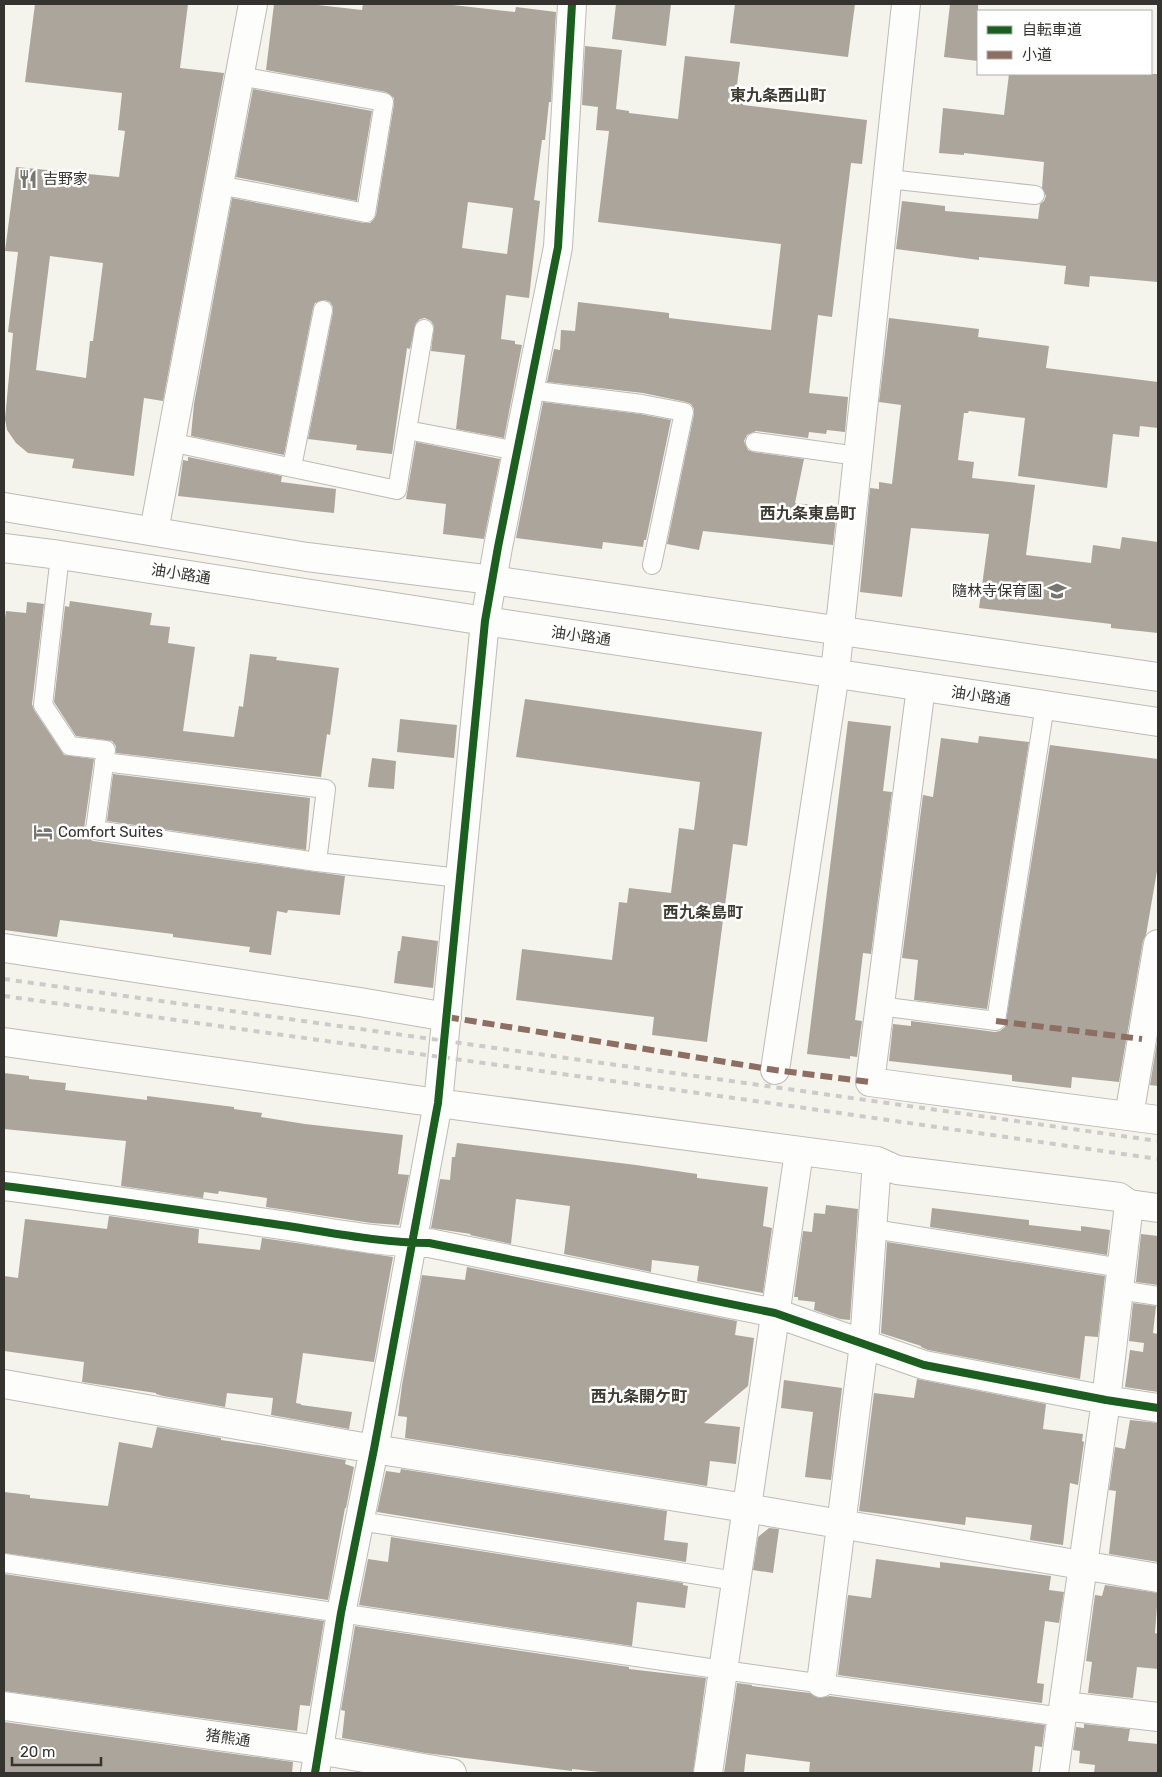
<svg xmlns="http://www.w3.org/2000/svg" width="1162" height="1777" font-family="Rubik,'Noto Sans JP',sans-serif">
  <rect width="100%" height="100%" fill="#f4f3ec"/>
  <path fill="#aca59b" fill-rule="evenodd" d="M35,4H188L180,68L224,73L163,401L144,398L134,476L72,468L74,459L28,453L16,443L7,430L5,419L13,333L8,332L18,252L5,251L16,167L119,177L125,131L118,130L122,93L25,82ZM50,256L103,263L93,341H90L86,378L36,370Z
    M274,4H309L362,10L363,4H444L515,12L516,7L556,12L551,102H549L545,140H542L534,200L540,201L529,298L506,295L501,339L515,341V344L522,345L504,438L456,429L465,355L431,351L434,326L431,321L425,318L420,319L416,323L410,349L407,348L392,454L356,450L357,445L308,439L333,312V307L330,302L325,300L315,303L313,308L284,455L191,436L194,404L232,198L364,223H370L374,219L376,215L394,104V98L386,92L266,70ZM468,202L513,208L507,254L462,248Z
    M616,4H671L666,46L612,39Z
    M735,4H855L848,57L730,43Z
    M950,4H978V61L944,57Z
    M585,46L622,50L616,109L629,111V113L678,119L685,56L740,62L735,100L743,101V105L867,120L862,164L851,163L832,317L818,315L809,393L848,397L845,432L827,430L826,434L809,432L808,438L756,431L747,435L744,441L748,450L753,452L804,459L795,503L837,508L833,545L703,531L699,550L667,544L694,414V409L691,404L686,402L643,393L547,382L554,349L560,350L561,330L575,331L578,302L669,313V318L771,330L781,244L598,222L609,131L596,130L598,107L582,105Z
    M1009,74H1158V282L1090,276L1089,287L1064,284L1066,266L979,257V260L896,249L902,201L945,206V211L1038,219L1040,204L1044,201L1046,196L1042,188L1044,162L964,153V155L939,153L943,108L1004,115Z
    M253,89L372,111L357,201L236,177Z
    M889,318L979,329L978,337L1049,346L1046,368L1158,382V428L1140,426L1139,437L1113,434L1107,488L1018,476L1025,418L969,411L968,413H964L958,460L974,462L972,478L1035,485L1026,555L1091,563L1093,545L1120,549L1122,537L1158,542V633L1111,628V624L979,608L989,534L911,528L902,597L860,592L870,488L879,489V482L892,484L901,405L879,402Z
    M543,402L640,414L671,420L646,540H644L643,547L603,542L602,549L516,538Z
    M416,442L500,459L484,539L443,534L446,504L406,499Z
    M188,457L282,476L281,482L336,489L334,513L178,496L183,460L188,461Z
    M70,601L152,613L150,625L170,627L168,643L195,647L183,731L234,737L239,706L243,707L250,654L277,657L276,660L339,668L330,735L327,734L321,777L116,753V746L112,741L76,736L54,702L65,606L69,607Z
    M27,602L44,604L32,704L34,710L64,755L94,759L84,829L85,834L88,838L93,841L345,876L340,915L288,910L287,913L277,911L271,955L249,952L250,947L173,937V934L60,920L57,937L4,930V626L6,611L26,613Z
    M525,699L762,732L747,846L733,844L707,1042L652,1035L654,1017L516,1000L522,949L612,960L619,902L627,903L629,888L671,893L679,828L694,830L700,782L516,757Z
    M400,719L457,725L454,758L397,752Z
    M848,721L891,726L883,791L892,792L871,954L863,953L855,1020L862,1021L857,1057L850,1056V1059L807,1054Z
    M979,736L1029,742L987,1009L914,1000L918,960L902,958L923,795L933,797L941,738L978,743Z
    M1050,745L1158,759V865L1146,935L1143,941L1119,1082L1072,1077L1071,1088L1012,1081V1075L889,1061L893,1024L911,1026V1021L995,1032L1000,1031L1005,1027Z
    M372,758L396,761L394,789L368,787Z
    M113,774L310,798L306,850L107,821Z
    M402,936L438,941L433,988L394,983L398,951H400Z
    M1158,1036V1086L1150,1085Z
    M4,1073L29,1076V1079L66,1083L65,1090L147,1100V1096L234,1107V1109L262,1113L261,1117L305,1124L403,1135L398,1174L409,1175L399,1225L371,1223L266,1207L267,1198L219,1191L218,1194L204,1192L203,1198L121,1186L126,1141L4,1129Z
    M457,1143L636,1165L697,1174V1178L768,1187L763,1226L772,1228L763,1293L697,1281L699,1266L652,1260L651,1272L564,1254L570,1206L516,1199L511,1244L470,1235L471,1234L431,1228L440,1179L450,1180L452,1157H455Z
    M826,1205L858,1209L850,1320L840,1319L814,1310L815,1302L798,1300V1297H794L803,1231L812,1232L814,1213L825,1214Z
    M932,1208L1029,1220V1225L1081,1231V1226L1110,1230L1107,1255L930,1227Z
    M109,1216L199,1229L198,1243L260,1250L262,1238L393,1257L374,1362L303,1353L296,1403L301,1404V1405L352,1412L349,1429L271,1415L273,1398L227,1393L225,1407L163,1396L156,1394V1393L82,1382L84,1362L4,1351V1276L18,1278L25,1219L107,1229Z
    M1141,1234L1158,1236V1285L1136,1282Z
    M887,1242L1105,1276L1098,1337L1085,1336L1080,1379L928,1350L921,1347V1346L881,1333Z
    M467,1267L737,1321L735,1335L754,1338L748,1386L704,1423L740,1427L736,1464L710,1461L707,1486L405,1438L407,1417L398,1416L402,1385L422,1275L465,1280Z
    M1133,1303L1156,1306L1153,1333L1158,1334V1392L1125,1387L1130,1350L1143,1352L1144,1343L1129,1341Z
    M917,1379L1046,1404L1043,1429L1083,1434L1082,1441L1084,1442L1078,1485L1070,1483L1063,1545L1030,1540L1032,1525L966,1517L965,1525L859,1511L874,1393L914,1398Z
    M784,1380L842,1388L831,1480L805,1477L813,1412L781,1408Z
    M1130,1420L1158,1423V1562L1109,1554L1116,1491L1109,1490L1115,1447L1125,1449Z
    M157,1427L221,1438V1440L264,1446L346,1460L345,1464L354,1467L346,1508H345L328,1600L4,1553V1492L30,1495V1498L108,1506L119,1442L152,1448Z
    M401,1469L667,1511L664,1540L688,1543L686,1562L377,1512L386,1471L400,1473Z
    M769,1528L779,1529L773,1573L753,1570L758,1537Z
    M391,1537L683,1583V1585L688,1586L685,1608L637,1602L632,1646L359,1605L368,1559L388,1562Z
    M876,1559L940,1568V1562L1051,1576L1049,1590L1064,1592L1059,1623L1045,1621L1037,1683L1044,1684L1042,1703L838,1675L848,1595L871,1598Z
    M4,1574L324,1621L310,1706L300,1705L297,1731L4,1691Z
    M1105,1585L1158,1593L1155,1633L1158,1634V1669L1137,1667L1133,1698L1088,1693L1092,1662L1086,1661L1095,1595L1102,1596Z
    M355,1626L629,1667V1669L706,1678L693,1773H610L572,1769V1771L425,1753L342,1738L345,1711L341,1710Z
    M737,1683L752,1685V1686L810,1693L819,1698L830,1696L1045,1725L1042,1747L1035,1746L1032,1773H809L810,1762L746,1754L744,1773H724Z
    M4,1722L293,1762L292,1773H4Z
    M1084,1724L1130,1729L1128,1741L1158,1744V1773H1094L1095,1765L1079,1763L1080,1751L1073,1750L1076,1727L1084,1728Z"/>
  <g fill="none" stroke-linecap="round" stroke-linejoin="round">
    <g stroke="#bcbbb6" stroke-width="20">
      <path id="service" d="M888,179L1035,195
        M219,185L366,213L384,102L239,76
        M529,390L642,404L684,412L652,565
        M407,430L517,451
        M170,442L397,490L424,329
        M755,442L858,456
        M292,467L323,310
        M60,555L43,705L70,746L106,750L95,830L317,862L460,878
        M104,762L326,789L317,862
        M879,1006L996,1021L1045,705
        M873,1229L1122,1268
        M1119,1290L1158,1296
        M360,1521L736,1581
        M4,1563L723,1670L1062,1717"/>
    </g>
    <g stroke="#bcbbb6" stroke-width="30">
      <path id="minor" d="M154,531L253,4
        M921,687L870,1082L1158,1120
        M4,948L360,1002L447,1017
        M4,1042L438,1103L877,1161L897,1170L1119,1197L1129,1204L1158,1208
        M775,1070L835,673L906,4
        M1129,1116L1158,944
        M4,1186C92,1197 179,1210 267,1223C319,1230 377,1243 429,1243L775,1313L924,1365L1106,1400L1158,1408
        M4,1384L374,1449L746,1508L1158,1578
        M821,1683L864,1344L877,1161
        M4,1706L318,1750L452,1773
        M1064,1706L1158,1717
        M315,1773L341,1613L374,1449L438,1103L485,621L498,547L558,247L572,4
        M708,1773L799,1152
        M1054,1773L1106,1400L1129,1204"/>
    </g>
    <g stroke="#bcbbb6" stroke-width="30">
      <path id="tertiary" d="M4,507L307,557L492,580L1158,677
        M4,548L60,555L485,621L1158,722"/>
    </g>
    <use href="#service" stroke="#fdfdfc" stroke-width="18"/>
    <use href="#minor" stroke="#fdfdfc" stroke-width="28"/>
    <use href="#tertiary" stroke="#fdfdfc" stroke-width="28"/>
    <path stroke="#cbcbc9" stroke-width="4" stroke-dasharray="6 6" stroke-linecap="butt" d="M4,979L1158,1141
      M4,996L791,1106L1158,1159"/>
    <path stroke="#8d6e63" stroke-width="6" stroke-dasharray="12 6" stroke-linecap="butt" d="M447,1017L775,1070L870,1082
      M996,1021L1142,1039"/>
    <g stroke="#fff" stroke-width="11">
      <path id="cycleway" d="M4,1186C92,1197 179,1210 267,1223C319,1230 377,1243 429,1243L775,1313L924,1365L1106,1400L1158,1408
        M315,1773L341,1613L374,1449L438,1103L485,621L498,547L558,247L572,4"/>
    </g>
    <use href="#cycleway" stroke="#1b5e20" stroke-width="8"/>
  </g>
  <defs>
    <g id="restaurant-bare" transform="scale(1.5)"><path d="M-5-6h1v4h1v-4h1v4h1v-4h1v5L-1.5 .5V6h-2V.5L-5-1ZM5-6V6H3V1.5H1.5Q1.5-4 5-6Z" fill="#777671" stroke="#fff" stroke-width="2.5" paint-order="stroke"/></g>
    <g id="school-bare" transform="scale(1.5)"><path d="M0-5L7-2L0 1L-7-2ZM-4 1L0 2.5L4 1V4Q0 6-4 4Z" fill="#777671" stroke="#fff" stroke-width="2.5" paint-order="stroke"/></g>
    <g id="hotel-bare" transform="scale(1.5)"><path d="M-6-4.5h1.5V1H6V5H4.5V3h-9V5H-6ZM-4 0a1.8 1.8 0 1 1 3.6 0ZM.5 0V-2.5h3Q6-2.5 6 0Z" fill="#777671" stroke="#fff" stroke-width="2.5" paint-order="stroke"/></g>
  </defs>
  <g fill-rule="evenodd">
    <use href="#restaurant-bare" x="28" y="179"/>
    <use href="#school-bare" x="1057" y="591"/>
    <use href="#hotel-bare" x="43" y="832"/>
  </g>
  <g text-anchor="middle" stroke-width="5" stroke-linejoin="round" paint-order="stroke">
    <g font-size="15" fill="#34332f" stroke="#fff" text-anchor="start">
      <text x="43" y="184">吉野家</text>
      <text x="1042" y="596" text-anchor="end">隨林寺保育園</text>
      <text x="58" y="837">Comfort Suites</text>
    </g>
    <g font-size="15" fill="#34332f" stroke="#fff">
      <text transform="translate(181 574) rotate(9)" y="5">油小路通</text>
      <text transform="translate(581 636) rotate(8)" y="5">油小路通</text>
      <text transform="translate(981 696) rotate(8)" y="5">油小路通</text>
      <text transform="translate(228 1738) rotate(8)" y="5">猪熊通</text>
    </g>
    <g font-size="16" font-weight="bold" fill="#3e3c32" stroke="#fff">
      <text x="778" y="101">東九条西山町</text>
      <text x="808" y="519">西九条東島町</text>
      <text x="703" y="918">西九条島町</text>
      <text x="639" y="1402">西九条開ケ町</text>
    </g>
  </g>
  <rect width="1162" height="1777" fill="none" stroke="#34332f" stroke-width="10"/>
  <rect x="977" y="10" width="175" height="65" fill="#ffffff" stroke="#aeadac"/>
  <rect x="987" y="26" width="25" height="8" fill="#1b5e20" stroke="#aeadac"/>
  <text x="1022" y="35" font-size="15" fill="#34332f">自転車道</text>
  <rect x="987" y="51" width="25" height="8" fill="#8d6e63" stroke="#aeadac"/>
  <text x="1022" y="60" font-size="15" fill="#34332f">小道</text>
  <path d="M12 1757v8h89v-8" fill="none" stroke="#34332f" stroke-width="2.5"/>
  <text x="20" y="1757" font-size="15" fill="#34332f" stroke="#ffffff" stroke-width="4" paint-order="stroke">20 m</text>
</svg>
